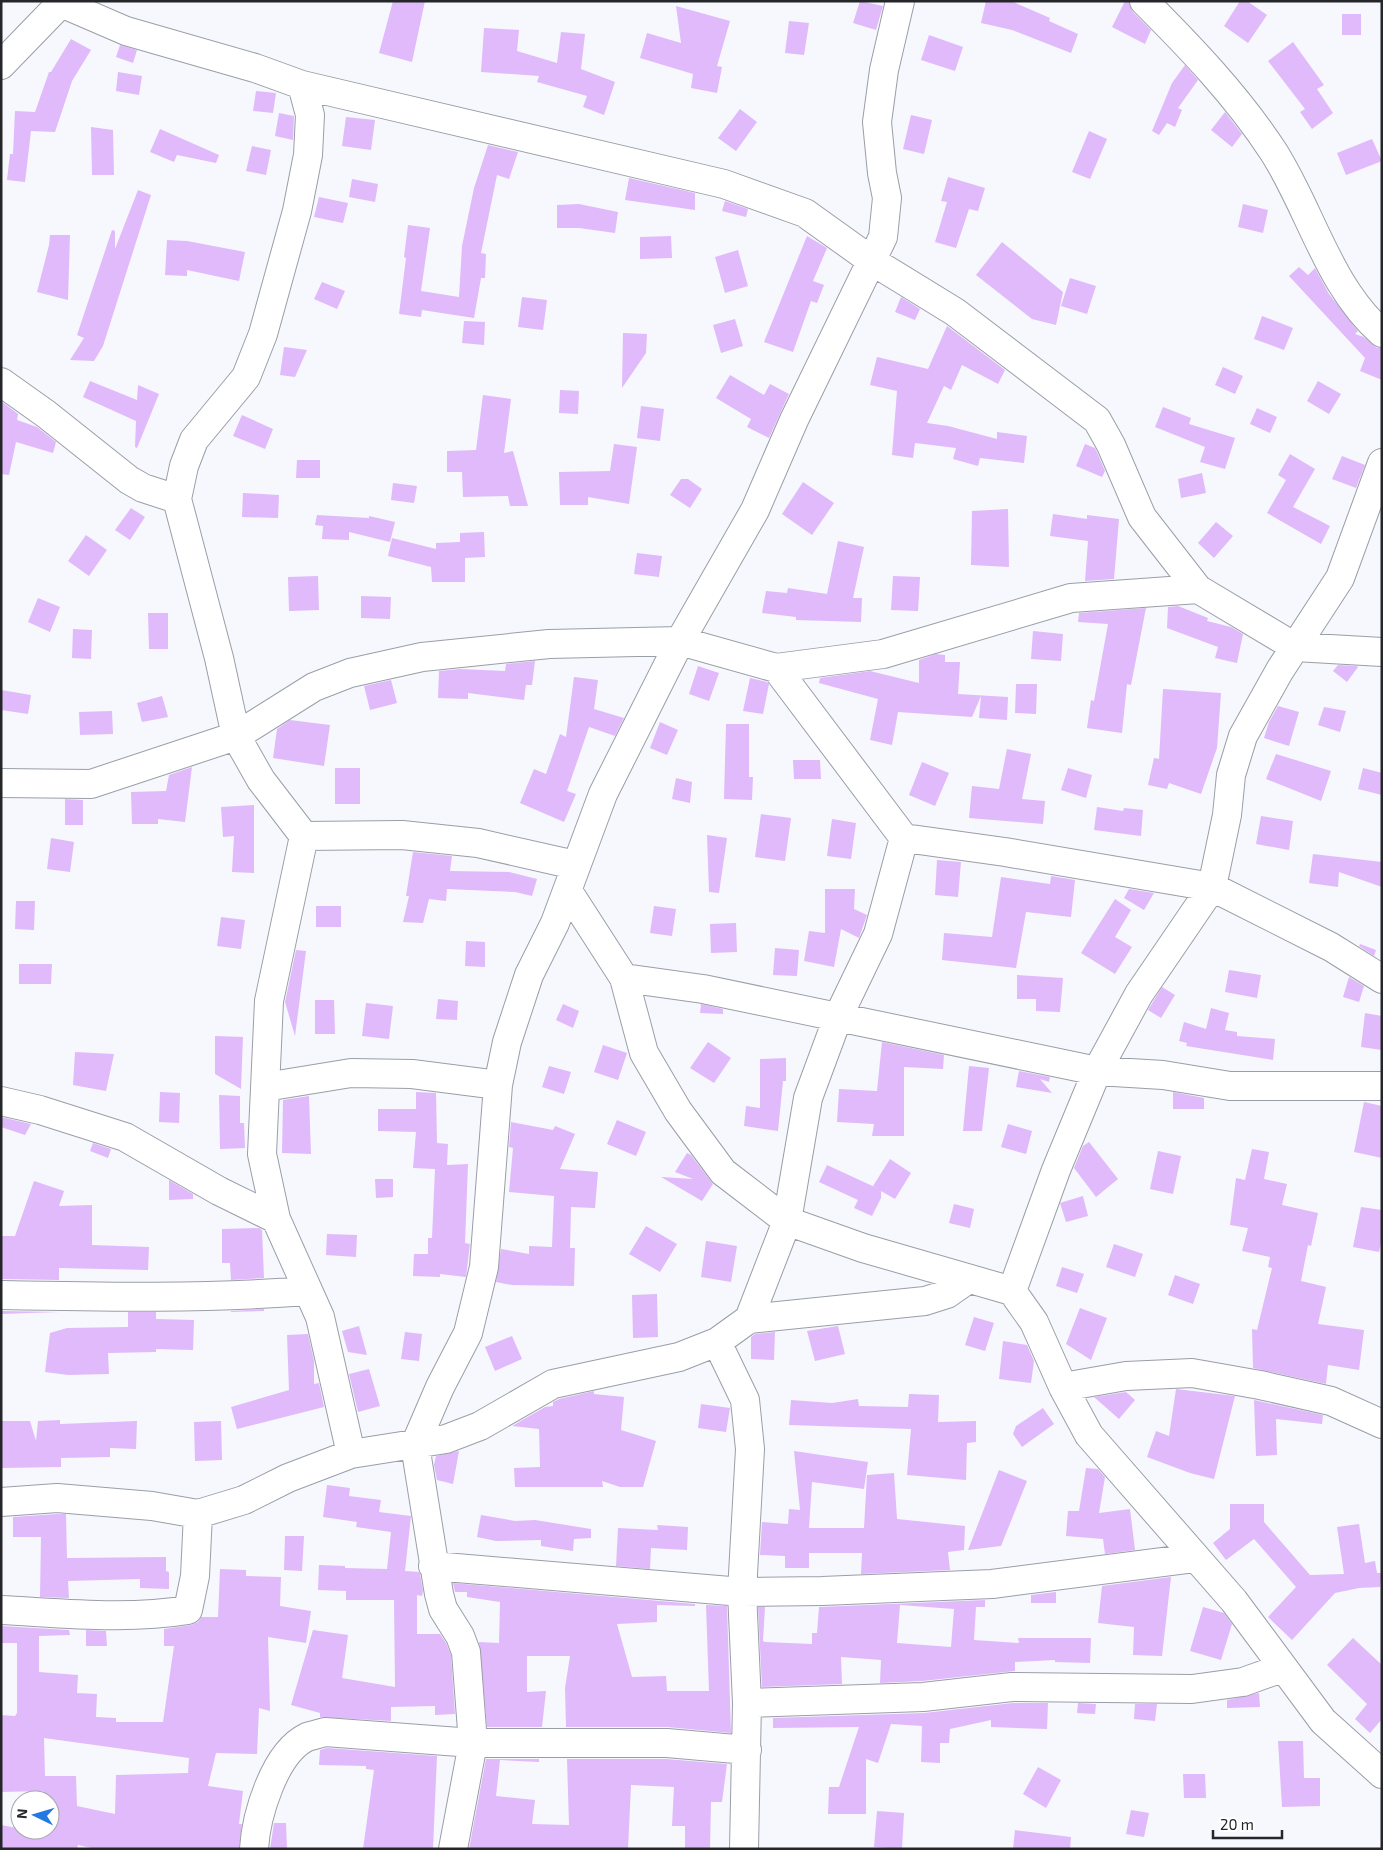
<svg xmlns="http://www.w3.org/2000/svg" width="1383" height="1850" font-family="'Exo 2',sans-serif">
  <rect width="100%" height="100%" fill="#f6f8fe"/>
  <path fill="#e0bafb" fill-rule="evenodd" d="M393,1H425L412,62L379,53Z
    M860,1L883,6L876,30L853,23Z
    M986,1H1011L1050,18L1049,21L1078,34L1071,53L1012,30L981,23Z
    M1125,1H1129L1133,12L1151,30L1145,44L1112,27Z
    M1240,1H1247L1267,15L1248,43L1224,26Z
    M676,6L730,21L717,66L722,67L717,93L691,88L693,74L640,58L647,33L681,43Z
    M1342,14H1361V35H1342Z
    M789,21L809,23L804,55L785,53Z
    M484,28L519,30L517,51L557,63L561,32L585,34L581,69L615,82L604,115L583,107L587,96L537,82L539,76L481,72Z
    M929,35L963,47L955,71L921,60Z
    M71,39L91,50L72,81L55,132L31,131L25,182L7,180L10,154H13L15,111L35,112L49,72H51Z
    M1293,42L1324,85L1317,89L1333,113L1312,129L1300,112L1305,109L1268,61Z
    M120,45L137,50L133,63L116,57Z
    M1185,65L1198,80L1178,108L1182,110L1175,127L1167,123L1159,135L1152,131L1172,83Z
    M118,72L142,76L139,95L116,91Z
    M256,91L276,93L273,113L253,111Z
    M740,109L757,122L736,151L718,138Z
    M1225,112L1242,134L1232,147L1211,130Z
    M279,113L294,116L293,140L275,136Z
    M911,115L932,120L924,154L903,149Z
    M346,117L375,120L371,150L342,146Z
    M91,127L113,130L114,175H92Z
    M160,129L219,155L216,163L177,155L174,162L150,152Z
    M1089,131L1107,139L1090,179L1072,172Z
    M1372,139L1382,161L1346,175L1337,153Z
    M488,145L518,152L509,179L497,175L481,253L486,254L485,278H481L474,318L422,310L421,317L399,314L406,258L404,257L408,225L430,228L421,291L459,297L462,246L474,188Z
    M252,146L271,150L266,175L246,171Z
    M948,177L985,188L978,211L969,209L956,248L935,242L947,202L941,201Z
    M629,178L695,193V210L625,200Z
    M352,179L378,184L375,202L349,197Z
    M138,190L151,195L103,346L94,361L70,360L84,338L77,335L112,230L115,231V249Z
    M319,197L348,203L343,223L314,217Z
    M725,201L748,209L746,217L722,211Z
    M579,204L618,212L615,233L579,228H557V205Z
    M1243,204L1268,210L1263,233L1238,227Z
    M50,235H70L68,300L37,292L49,245Z
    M671,236L672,258L640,259V237Z
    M807,236L827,248L813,281L824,285L817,303L811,301L793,352L764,342Z
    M167,240L187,241L245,252L239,281L187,270V276L165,275Z
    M1002,242L1063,292L1056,325L1032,319L976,275Z
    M738,250L748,286L725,293L715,257Z
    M1299,267L1308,275L1315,268L1329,294L1358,331L1355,334L1364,337L1377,348H1382V380L1360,371L1365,358L1289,276Z
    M1070,278L1096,286L1087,314L1061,306Z
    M322,282L345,291L337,309L314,299Z
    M522,297L547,300L543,330L518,327Z
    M901,297L920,309L915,320L895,312Z
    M1262,316L1293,328L1284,350L1254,339Z
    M735,319L743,346L721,353L713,325Z
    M464,321L485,322L484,345L462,343Z
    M947,326L1005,370L998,384L962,365L951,390L944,386L927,423L948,426L997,439V432L1027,436L1024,463L980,458L978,466L953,459L956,448L915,443L913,458L892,455L897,391L870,385L877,357L928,369Z
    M623,333L647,334L646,353L622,388Z
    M284,347L307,350L295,377L280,375Z
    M1223,367L1243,376L1235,394L1215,385Z
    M730,375L764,395L770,384L789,394L769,438L747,427L751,419L716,398Z
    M90,381L137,400L138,385L159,394L137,448L135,447L136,421L83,397Z
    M1318,381L1341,394L1329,414L1307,401Z
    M560,390L579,391L578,414L559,413Z
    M483,395L511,399L504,453L513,451L528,506H510L508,496L463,497L462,472H447V451L476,450Z
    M1,401L18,414L17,420L37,427L56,442L53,453L16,442L9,475L1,474Z
    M641,406L664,409L660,441L637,438Z
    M1163,407L1191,418L1189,424L1235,438L1225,469L1200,462L1205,447L1155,427Z
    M1257,408L1277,417L1270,433L1250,424Z
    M242,415L273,429L265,449L233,436Z
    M614,444L637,447L629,504L588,497V505H560L559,472L610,471Z
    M1085,444L1095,448L1097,452L1105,471L1102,477L1076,466Z
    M1290,454L1315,469L1293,507L1330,526L1321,544L1267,513L1286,480L1278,475Z
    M1342,456L1365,465L1356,488L1332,479Z
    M297,460H320V478H296Z
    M1202,473L1206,493L1181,498L1178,479Z
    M681,479H688L702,489L690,508L670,495Z
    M803,482L834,503L812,535L782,514Z
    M393,483L417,486L414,503L391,500Z
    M243,493L279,495L278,518L242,517Z
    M131,508L145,517L130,540L115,530Z
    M1008,509L1009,567L971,565L972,511Z
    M1053,514L1087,519V515L1119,519L1114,579L1085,581L1088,541L1050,536Z
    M317,515L369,518V516L395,522L390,542L349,532V540L322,539L323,526L315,525Z
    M1216,522L1233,536L1214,558L1198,543Z
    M484,532L485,557L465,558V582H432L431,567L388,556L392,538L436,549V543L460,542V533Z
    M86,535L107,550L89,576L68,561Z
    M838,541L864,547L853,598H862L861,622L796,620V617L762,613L766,591L787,593L788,588L827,594Z
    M637,553L662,556L659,577L634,574Z
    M318,576L319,610L289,611L288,577Z
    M893,576L920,577L918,611L891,610Z
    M361,596L391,597L390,619L361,618Z
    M38,598L60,607L50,632L28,622Z
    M1178,606L1208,618L1207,621L1231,627L1243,634L1237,663L1215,658L1218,647L1167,628L1168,607Z
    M1146,608L1131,685L1127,684L1122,733L1087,728L1091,700L1094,701L1108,624L1078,622L1079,613Z
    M148,613H168V649H149Z
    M73,629L92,630L91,659L72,658Z
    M1033,631L1063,634L1061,661L1031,659Z
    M936,654L945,655V662H960L958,694L1008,697L1007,720L979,718L981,696L972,717L898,712L892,745L870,740L878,699L819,683L820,678L870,671L919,683V660Z
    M535,661L532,685H526L524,700L468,693V699L438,698L439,671L460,669L505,671L506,664Z
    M1338,665L1357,666L1358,667L1347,682L1333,671Z
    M698,666L719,673L709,701L689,694Z
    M574,677L598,680L594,709L624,718L615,736L589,727L567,791L576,794L564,822L520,803L534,769L546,774L560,734L566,737Z
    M750,678L767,682L769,684L763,714L743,711Z
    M391,680L397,703L370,710L364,686Z
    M1016,684H1037L1036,714L1015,713Z
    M1163,689L1221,693L1217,748L1201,794L1169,783L1167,789L1148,785L1154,758L1159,759Z
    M1,690L31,695L28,714L1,710Z
    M162,696L168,717L142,722L137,703Z
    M1278,706L1299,712L1289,746L1264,738L1269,722Z
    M1324,707L1346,711L1340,732L1318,725Z
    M112,711L113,734L80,735L79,712Z
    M290,720L330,725L324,766L273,758L277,729Z
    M660,722L678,730L667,755L650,748Z
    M726,724H749V777H753L752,800L724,799Z
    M1007,749L1031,754L1022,799L1045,801L1043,824L969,818L972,786L999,789Z
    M1276,754L1331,771L1321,801L1266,779Z
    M793,760H820L821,779H794Z
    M922,762L949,773L935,806L909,795Z
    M192,767L185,822L158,819V824H132L131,792L166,791L169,775Z
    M335,768H360V804H335Z
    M1068,768L1092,775L1086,798L1061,790Z
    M1363,768L1382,773V795L1358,789Z
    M676,778L692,782L690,803L672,799Z
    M65,799L83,800V825H65Z
    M254,805V873L232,872L234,836L223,837L221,807Z
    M1097,807L1123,811L1124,808L1143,810L1141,836L1094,830Z
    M761,814L791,818L785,861L755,857Z
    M1261,816L1293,821L1289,850L1256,844Z
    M832,819L856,823L851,859L827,856Z
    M707,835L727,838L719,893L709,892Z
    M51,838L74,842L70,872L47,869Z
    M413,852L452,856L450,871L509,872L537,879L532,896L515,892L447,889L446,901L429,899L423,923L403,922L409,896H406Z
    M1313,854L1382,862V887L1339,872L1338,887L1309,883Z
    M937,860L961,862L958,897L935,895Z
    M1051,876L1075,880L1071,917L1026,912L1016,968L942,960L944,933L992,937L1001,877L1050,884Z
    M825,889H855L854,909L867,915L859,938L841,929L834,967L804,961L809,931L825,933Z
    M1129,889L1154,893L1144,910L1124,898Z
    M1115,899L1131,910L1115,937L1132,947L1115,974L1081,953Z
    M16,901H35L34,930L15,929Z
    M316,906H341V927H316Z
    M654,906L676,909L672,936L650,933Z
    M221,917L245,920L241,949L217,946Z
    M736,923L737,952L711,953L710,924Z
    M466,941L485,942V967L465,966Z
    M1360,944L1376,950L1374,956L1359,946Z
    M775,948L799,950L797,976L773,975Z
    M296,950L306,951L295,1036L285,1002Z
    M19,964H52L51,984H19Z
    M1229,970L1261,975L1257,998L1225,992Z
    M1017,975L1063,978L1060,1012L1036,1011V999H1017Z
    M1349,977L1364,986L1359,1002L1343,997Z
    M1162,987L1175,995L1161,1018L1148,1010Z
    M438,999L458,1001L457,1020L436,1019Z
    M315,1000H334L335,1034H315Z
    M366,1003L393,1006L389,1039L362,1036Z
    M563,1004L579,1011L573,1028L556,1020Z
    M701,1004L723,1009V1014L700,1013Z
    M1211,1008L1229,1013L1225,1030L1237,1032V1036L1275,1039L1273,1060L1186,1046L1187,1043L1179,1041L1184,1022L1206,1029Z
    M1365,1013L1382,1016V1050L1361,1047Z
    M215,1036L243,1037L241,1089L215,1074Z
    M708,1042L731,1058L714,1083L690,1068Z
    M882,1042L944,1055L943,1069L904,1067V1136H872L874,1124L837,1122L839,1089L877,1091Z
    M603,1045L627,1053L618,1080L594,1072Z
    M75,1052L114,1054L106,1091L73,1085Z
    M786,1058V1081H783L778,1131L744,1126L746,1106L760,1108V1059Z
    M549,1066L571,1072L564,1094L542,1087Z
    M969,1066L989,1068L982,1131H963Z
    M1019,1071L1050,1077L1049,1082L1040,1079L1052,1093L1016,1087Z
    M160,1092L180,1093L179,1123L159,1122Z
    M416,1092L436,1093L437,1143L448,1144L447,1165L468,1164L465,1243L470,1244L466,1277L440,1274V1277L413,1276L414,1254H428V1238H432L435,1169L413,1168L416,1132L378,1131V1109H416Z
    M1173,1092L1204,1098V1109H1173Z
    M219,1095L240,1096V1123H244L245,1148L220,1149Z
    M309,1096L311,1154L282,1153L283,1100Z
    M1364,1102L1382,1106V1158L1354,1152Z
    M1,1117L31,1124L25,1135L1,1127Z
    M617,1120L646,1132L636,1156L607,1144Z
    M511,1122L553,1130L555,1126L575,1134L560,1169L598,1172L595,1208L571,1207L570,1248H575L574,1286L512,1285L496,1282L501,1249L529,1254V1246L552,1247L554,1196L509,1192L513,1148L509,1147Z
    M1008,1124L1032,1131L1026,1154L1001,1147Z
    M1089,1142L1118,1179L1096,1197L1074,1168L1083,1146Z
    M93,1143L111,1149L108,1158L90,1151Z
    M1252,1149L1269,1152L1264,1179L1287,1184L1282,1205L1318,1213L1311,1246L1308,1245L1301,1281L1326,1287L1318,1324L1364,1330L1359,1370L1328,1365L1326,1384L1253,1368L1252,1329L1257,1330L1272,1268L1268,1267L1270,1257L1242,1251L1248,1228L1230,1225L1236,1178L1245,1180Z
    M1158,1151L1181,1156L1173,1194L1150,1189Z
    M687,1153L691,1155L713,1184L702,1201L661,1177L693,1179L675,1172Z
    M890,1159L911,1173L895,1199L881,1191V1198L872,1216L854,1208L858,1200L819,1182L827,1165L879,1189L873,1186Z
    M375,1179H393V1197L376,1198Z
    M169,1180L193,1194V1199L169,1200Z
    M34,1181L64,1191L59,1206L92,1205V1245L149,1247L148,1270L59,1268V1280L1,1279V1236H15Z
    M1083,1196L1088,1216L1066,1222L1060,1203Z
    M954,1204L974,1209L970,1228L949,1223Z
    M1361,1207L1382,1210V1238L1379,1252L1353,1247Z
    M646,1226L677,1244L660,1272L629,1254Z
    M259,1228L262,1230L264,1278L231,1280L230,1263H222V1229Z
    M327,1234L357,1235L356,1257L326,1255Z
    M706,1241L737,1246L731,1282L701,1277Z
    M1114,1244L1143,1254L1135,1277L1106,1267Z
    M1062,1267L1084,1274L1077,1293L1056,1286Z
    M1175,1275L1200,1284L1193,1304L1168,1295Z
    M657,1294L658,1337L633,1338L632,1295Z
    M1080,1308L1107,1318L1091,1360L1066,1344Z
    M264,1309V1311L231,1312V1311Z
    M1,1311L60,1312L1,1314Z
    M128,1312H156V1319L194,1320L193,1350L156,1349V1352L108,1353L109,1374L68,1375L45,1372L50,1333L67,1328L128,1327Z
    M974,1317L994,1323L985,1351L965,1345Z
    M359,1326L367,1355L348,1352L342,1331Z
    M838,1326L845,1354L815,1361L807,1331Z
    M405,1332L422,1334L419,1361L401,1359Z
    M775,1332L774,1360L751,1359V1337L755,1334Z
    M308,1334L314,1361V1384L319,1383L324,1407L237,1429L231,1407L289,1390L287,1335Z
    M512,1336L522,1359L495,1371L485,1347Z
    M1003,1341L1027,1345L1034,1361L1031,1383L999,1379Z
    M369,1369L380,1406L358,1412L349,1374Z
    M1176,1389L1235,1396L1214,1479L1190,1473L1147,1457L1156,1431L1169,1436Z
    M594,1391V1394L624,1397L621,1430L656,1441L643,1487H620L602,1481L603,1487H515L514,1468L540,1467L539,1429L512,1426L545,1407L553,1406V1402L559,1399Z
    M1126,1392L1135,1400L1119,1419L1094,1397Z
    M909,1394L939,1395L938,1422L976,1421V1442L967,1443L966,1480L907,1475L911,1429L789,1425L791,1400L832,1403L858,1399L859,1406L908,1407Z
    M1254,1400L1323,1415L1322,1424L1276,1419L1277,1455L1256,1456Z
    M701,1404L730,1408L726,1432L698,1428Z
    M1043,1408L1054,1424L1022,1447L1013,1434L1016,1426Z
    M60,1420V1424L137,1421L136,1449L110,1448V1457L61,1458V1467L1,1468V1421H30L36,1441L38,1421Z
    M221,1421L222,1460L195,1461L194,1422Z
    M459,1451L453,1484L437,1480L434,1465L436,1456Z
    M794,1451L868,1462L864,1489L812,1482L809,1528H864L867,1475L894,1473L897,1519L965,1526L964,1550L948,1552L950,1570L861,1574L862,1553H809V1568H785V1556L760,1555L762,1522L788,1524L789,1509L800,1510Z
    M1086,1468L1098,1469L1105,1477L1099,1513L1130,1509L1135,1550L1105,1554L1103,1539L1066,1536L1068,1511H1079Z
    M999,1470L1027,1481L1001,1546L968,1550Z
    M327,1485L350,1488L349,1496L381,1500L379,1512L411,1516L405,1571L419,1572L420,1574L423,1591L422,1596L417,1595V1634H440L446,1643L451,1655L455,1714L435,1715V1706L391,1707V1721L320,1717V1713L291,1705L313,1630L348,1635L342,1678L395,1687L394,1600H346V1591L318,1590L319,1565L345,1566V1568L387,1569L391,1532L356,1527L357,1522L323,1517Z
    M1230,1504H1264V1522L1310,1575L1344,1574L1337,1527L1359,1524L1365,1563L1375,1561L1377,1573H1382L1380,1587L1359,1588L1335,1593L1292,1640L1268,1617L1296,1587L1254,1539L1226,1560L1213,1543L1230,1529Z
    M57,1514H66L67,1558L166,1557V1571L169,1572V1589L140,1588V1579L68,1581L69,1598L40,1597L41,1537H13V1517Z
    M481,1515L515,1521L535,1520L591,1529V1538L574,1539L573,1551L541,1546V1540L496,1541L477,1537Z
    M657,1525L688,1527L687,1550L651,1548L650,1569L616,1566L618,1528L658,1530Z
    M285,1536H304L302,1571L284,1570Z
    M220,1569L246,1570V1576L281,1577L280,1606L311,1611L306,1643L268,1637L270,1711L259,1708L257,1754L216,1753L208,1786L243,1791L239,1824H242L239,1849H96L78,1845L77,1849H1V1825L44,1833V1830H50V1800H43V1791L1,1792V1715L15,1716L17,1713V1643H1V1626L69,1630L70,1635L39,1636V1672L78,1675L77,1693L97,1694L96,1717L116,1718V1722H163L174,1646H164V1629L191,1625L198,1622L201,1617H218ZM44,1738L189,1758L188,1773L116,1775L115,1814L77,1806L76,1776H45Z
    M1171,1577L1162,1656L1133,1655L1134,1627L1098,1623L1102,1586Z
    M453,1583L695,1604V1606L657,1605V1622L617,1624L632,1677L666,1676L667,1691H709L706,1605L727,1606L731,1733L667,1727H566L565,1688L570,1656H527V1692L546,1691L542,1727H487L479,1642L499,1643L500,1602L467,1597V1592H455Z
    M1056,1592V1603H1031V1595Z
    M985,1600V1607H976L974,1640L1019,1643L1018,1638H1091L1090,1663L1055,1662V1660L1015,1662V1671L922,1681L880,1683L881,1660L841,1657L842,1684L762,1687L758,1607H765L763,1641L765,1642L812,1644V1633H817L819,1607ZM900,1605L954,1609L951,1647L897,1643Z
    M1203,1607L1224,1613L1232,1624L1221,1660L1190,1651Z
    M86,1630L106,1631L107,1646H86Z
    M1353,1638L1382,1665V1719L1370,1733L1355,1719L1367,1704L1327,1665Z
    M1259,1693L1260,1707L1227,1708V1700Z
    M1013,1703H1048L1047,1729L991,1727V1720L950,1729L949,1743H940V1763L921,1762L922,1726L891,1724L878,1763L866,1759V1814H828L829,1787H839L859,1727L773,1728V1718L924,1713Z
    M1078,1703L1096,1704L1095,1714L1077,1713Z
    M1135,1704H1157L1155,1721L1134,1719Z
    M1278,1741H1303L1304,1778H1320V1806L1282,1807Z
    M327,1748L437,1756L433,1849H363L374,1770L366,1769V1766L319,1765L320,1750Z
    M486,1759H539V1762L500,1760L496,1796L535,1800L532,1824L569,1825L567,1759H666L727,1764L722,1802H711L710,1849H685V1826H672L674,1787L631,1785L628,1849H469Z
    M1038,1767L1061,1780L1046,1808L1023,1794Z
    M1183,1774H1205L1206,1798H1184Z
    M1131,1810L1149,1813L1144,1837L1126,1834Z
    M877,1811L904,1813L902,1849L874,1847Z
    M274,1823H286L287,1849H270Z
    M1015,1830L1071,1837L1070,1849H1013Z"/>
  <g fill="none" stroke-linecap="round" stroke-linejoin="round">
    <g stroke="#9a9ea7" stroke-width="30">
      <path id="minor" d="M1144,1C1191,48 1237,96 1273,151C1311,210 1328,286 1382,333
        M61,3L126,31L255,68L302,85L724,184L805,213L872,261L955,312L1097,420L1111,445L1142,517L1198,589
        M1,65L63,1
        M302,85L310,115L308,155L297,211L263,334L246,377L194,440L184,466L177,499L219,658L236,736L261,780L304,836L269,1001L262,1154L276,1219L320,1317L351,1454
        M1,382L46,414L129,480L143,488L177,499
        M776,668L883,654L1071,598L1198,589L1295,647L1382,652
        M1,783L91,784L236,736L314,687L350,673L422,657L549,644L680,641L776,668L904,838L1005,852L1212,887L1331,947L1382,979
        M304,836L402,835L478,843L575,865
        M568,891L624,978L703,989L1097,1071L1163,1075L1230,1086H1382
        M624,978L644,1053L678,1111L723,1172L787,1221L863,1248L1012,1291L1034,1322L1063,1387L1089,1435L1234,1601L1323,1721L1382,1774
        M265,1087L351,1073L412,1074L498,1085
        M1,1101L40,1110L125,1137L219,1191L276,1219
        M1012,1291L1056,1170L1097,1071L1139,994L1212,887L1227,815L1231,775L1243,736L1280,670L1340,578L1382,463
        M1,1295C104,1297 205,1299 307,1291
        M749,1319L925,1301L947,1294L967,1280
        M717,1342L745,1400L750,1449L742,1592L747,1703L744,1849
        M1063,1387L1126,1376L1192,1373L1260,1385L1331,1401L1382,1424
        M1,1502L57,1498L152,1506L198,1514L244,1500L288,1478L351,1454L446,1439L480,1426L553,1384L679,1357L717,1342L749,1319L787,1221L808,1098L838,1017L878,934L904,838
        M433,1566L742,1592L822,1591L992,1584L1194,1558
        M1,1610C62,1613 127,1620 188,1610L195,1576L198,1514
        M747,1703L923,1697L1012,1687L1192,1689L1243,1682L1282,1668
        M254,1849C256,1816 274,1753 307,1737C312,1735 319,1734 325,1732L473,1743H667L747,1750
        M453,1849L473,1743L466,1652L460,1636L443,1609L439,1594L415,1445L440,1387L468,1333L484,1267L498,1085L507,1042L529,975L555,923L603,794L680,641L755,510L794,420L883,237L887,198L882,173L877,122L884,70L900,1"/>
    </g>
    <use href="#minor" stroke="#fff" stroke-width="28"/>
  </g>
  <rect width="1383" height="1850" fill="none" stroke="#242629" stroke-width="5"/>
  <g transform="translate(35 1815) rotate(275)"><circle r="24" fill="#ffffff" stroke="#a7a8a9"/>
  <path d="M0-4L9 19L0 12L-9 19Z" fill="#2378e2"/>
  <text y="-8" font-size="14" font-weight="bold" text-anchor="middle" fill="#242629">N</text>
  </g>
  <path d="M1213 1830v8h69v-8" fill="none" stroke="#242629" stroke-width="2.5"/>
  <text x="1220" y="1830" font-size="15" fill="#242629" stroke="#ffffff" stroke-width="4" paint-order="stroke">20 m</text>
</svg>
